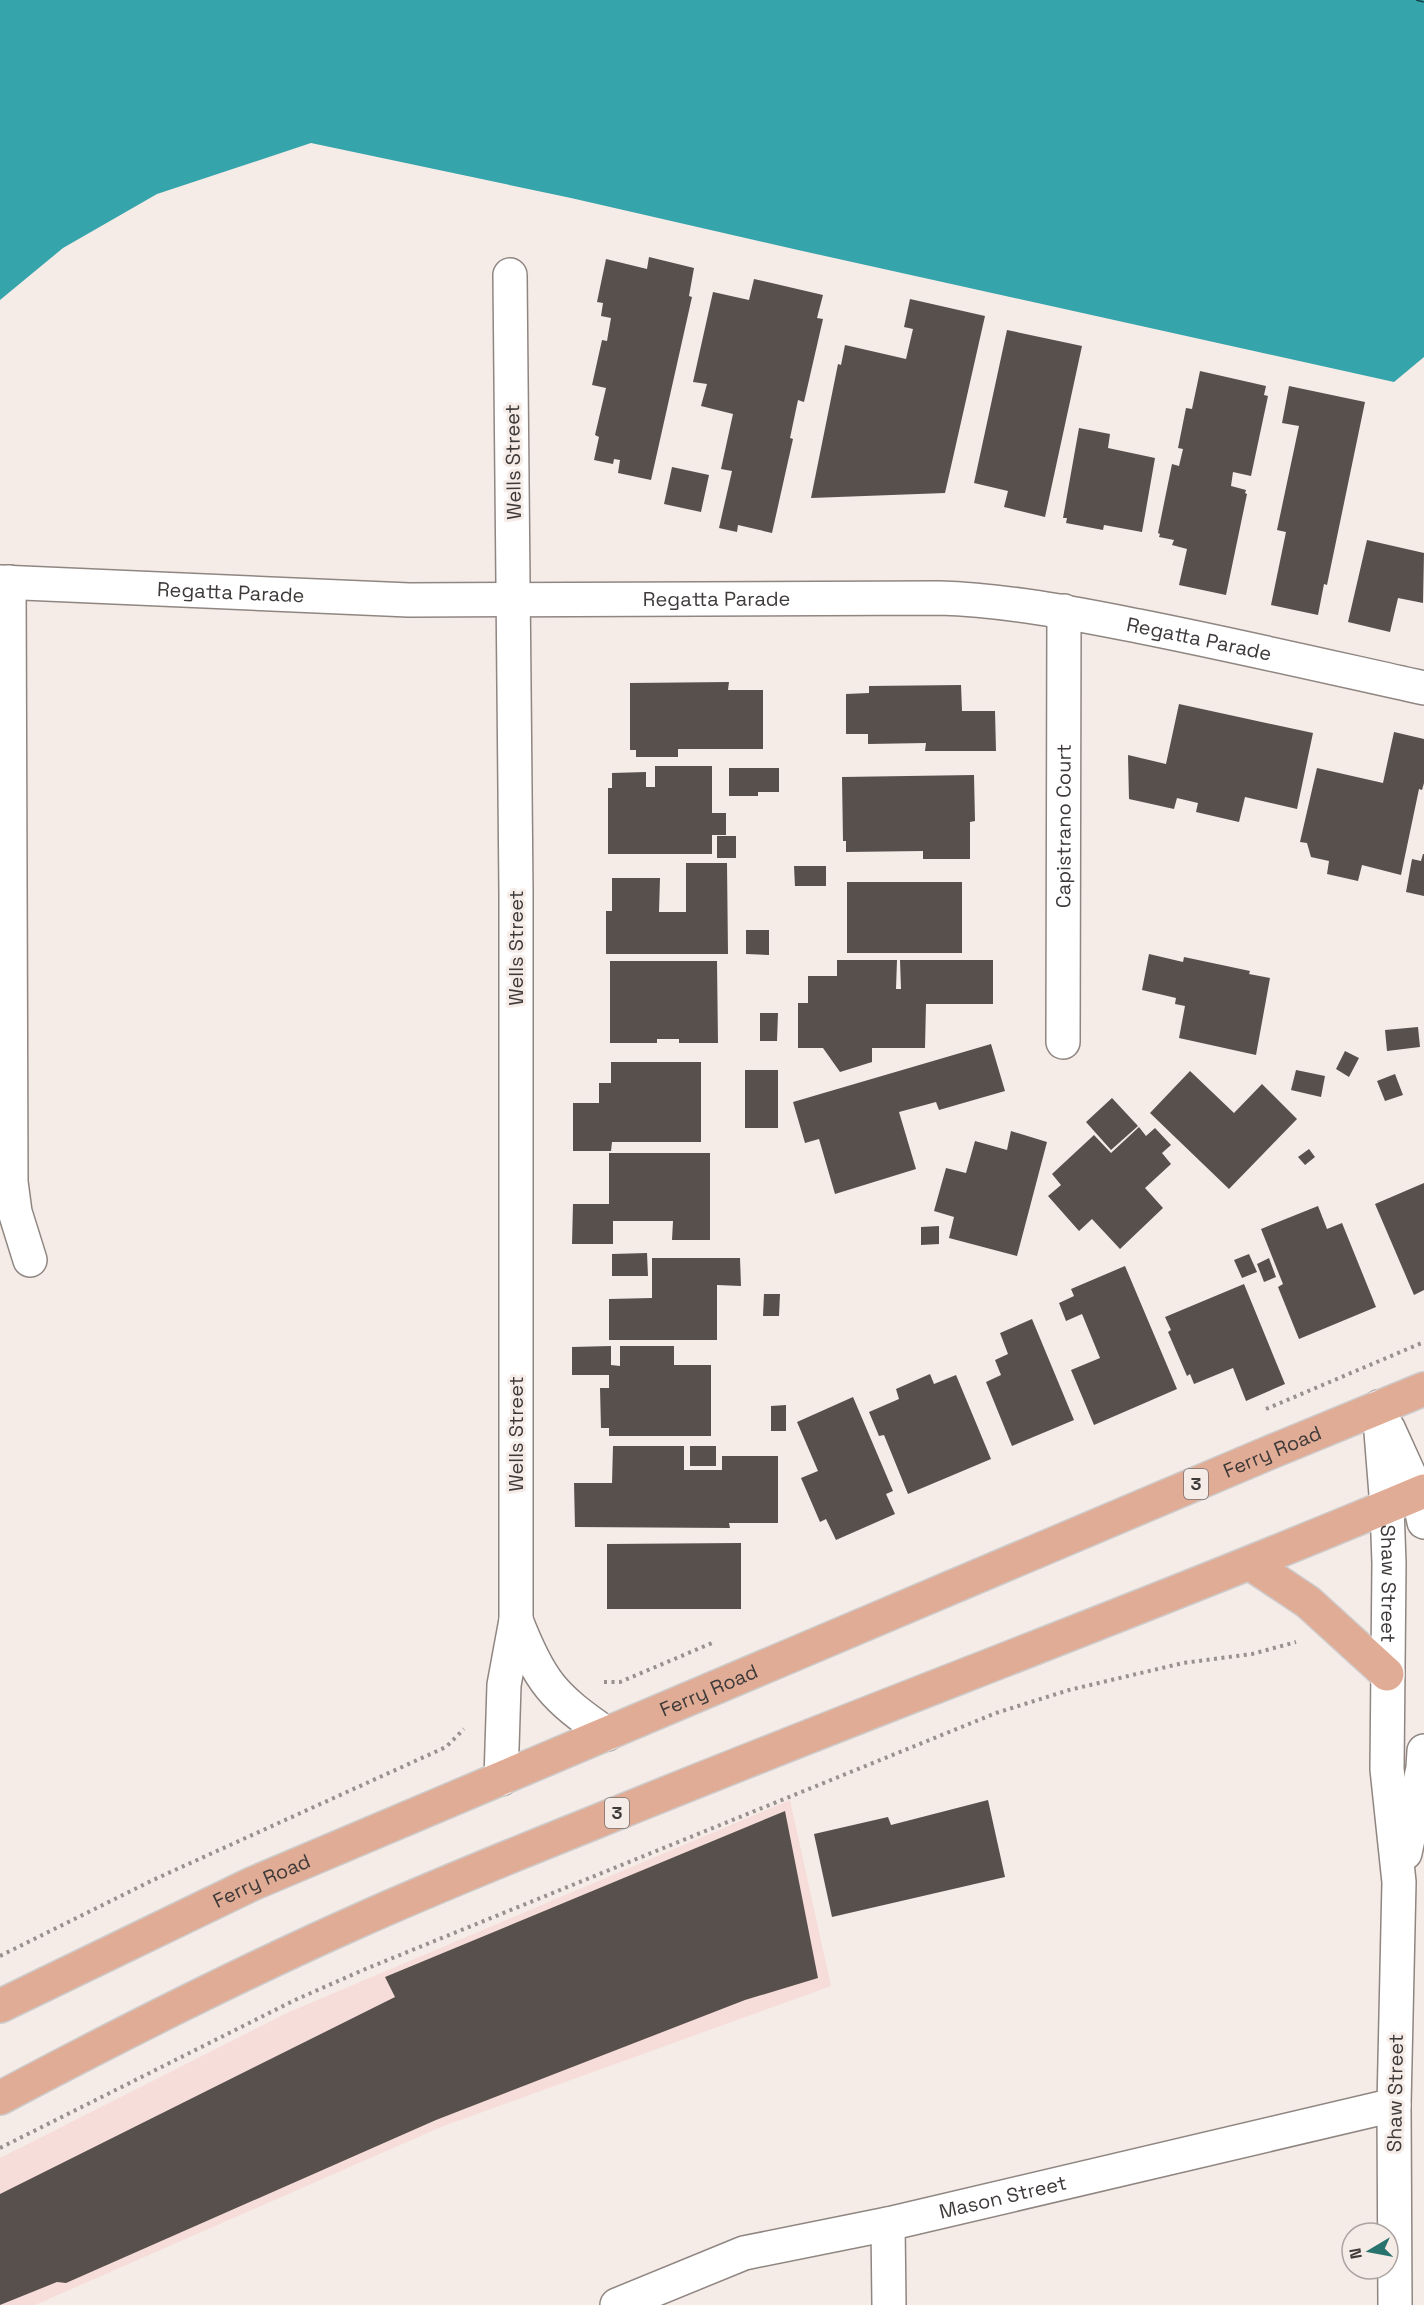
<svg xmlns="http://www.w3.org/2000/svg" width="1424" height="2305" font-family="'Space Grotesk',sans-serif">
  <rect width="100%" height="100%" fill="#f5ebe7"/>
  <path fill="#f7ddda" d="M790,1800L831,1986L441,2127L35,2305H0V2158L289,2012Z"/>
  <path fill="#36a4ab" d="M0,0H1424V357L1394,382L798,250L571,198L311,143L157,194L63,248L0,300Z"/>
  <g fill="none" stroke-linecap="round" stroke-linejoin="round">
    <path stroke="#134447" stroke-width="1.5" stroke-dasharray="8 6" stroke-linecap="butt" d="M1416,0L1424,2"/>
  </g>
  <path fill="#58504d" d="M649,257L694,268L689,296L692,297L651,480L618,473L620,460L614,459L613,464L594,460L599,437L595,435L606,388L592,385L602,340L607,341L611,318L601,316L603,303L597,302L606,259L647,269Z
    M754,279L823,295L817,318L823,319L804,402L798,400L790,438L793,439L772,533L738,525L737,532L719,528L732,471L721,469L733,414L701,406L707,384L693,382L713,292L749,300Z
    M910,299L985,316L945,493L811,498L838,364L841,365L845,345L906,359L913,329L904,327Z
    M1007,330L1082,346L1045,517L1004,507L1008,491L974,483Z
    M1200,371L1266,386L1264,395L1268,396L1251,476L1233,472L1231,486L1246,490L1245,493L1247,494L1226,595L1179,585L1187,549L1172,545L1174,540L1159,537L1160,534L1158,533L1172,464L1179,466L1183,449L1178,448L1186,408L1192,409Z
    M1289,386L1365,402L1327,585L1324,584L1318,615L1271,605L1286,532L1277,530L1299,426L1282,423Z
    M1079,428L1110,434L1108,448L1155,458L1142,532L1104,525L1103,530L1066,523L1067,518H1063Z
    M672,467L709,475L701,512L664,504Z
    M1367,540L1424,553L1423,603L1398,598L1390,632L1348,622Z
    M729,682L728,690H763V749H678V757H636V750H630V683Z
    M961,685L962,711H995L996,751H925L926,743L868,744V734H846V694L869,693V686Z
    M1179,704L1313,733L1297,809L1245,797L1239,822L1196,812L1198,803L1177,798L1174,809L1129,799L1128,755L1166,764Z
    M1394,732L1424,739V783L1422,790L1419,789L1401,875L1362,865L1358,881L1327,874L1329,861L1311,857L1307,843L1300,842L1317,768L1383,783Z
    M655,766H712V813H726V835H712V854H608V788H612V773L646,772V787H655Z
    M729,768H779V792H758V796H729Z
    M974,775L975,821L970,822V859H923V851L846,852V841H843L842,777Z
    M717,836H736V858H717Z
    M1423,854H1424V896L1406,892L1412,859L1421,861Z
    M686,863H727L728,954H606V911H612V878H660L659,912H686Z
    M794,866H826V886H795Z
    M847,882H962V953H847Z
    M746,930H769V955L746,954Z
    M1149,954L1183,962L1184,957L1250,971L1249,974L1270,978L1256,1055L1179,1038L1185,1006L1175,1004L1176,998L1142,990Z
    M837,960H897L896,989H901L900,960H993V1004H926L925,1048H872V1062L840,1072L823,1048H798V1003H808V976H837Z
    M610,961H717L718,1043H679V1039H657V1043H610Z
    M760,1013H778L777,1041H760Z
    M1418,1027L1420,1047L1387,1051L1385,1030Z
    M991,1044L1005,1091L939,1110L936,1102L899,1112L916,1169L835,1194L819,1139L805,1143L793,1102Z
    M1345,1051L1359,1058L1349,1077L1336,1069Z
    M611,1062H701V1142H612L611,1151H573V1103H599V1083H611Z
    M745,1070H778V1128H745Z
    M1296,1070L1325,1076L1321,1097L1291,1090Z
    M1190,1071L1234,1113L1262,1084L1297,1119L1229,1189L1150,1113Z
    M1395,1074L1403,1095L1385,1101L1377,1081Z
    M1112,1098L1138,1126L1111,1150L1086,1122Z
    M1139,1127L1146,1136L1155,1128L1171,1145L1162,1153L1171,1164L1145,1188L1163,1208L1120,1249L1092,1219L1079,1231L1048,1196L1061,1185L1052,1174L1094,1135L1111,1153Z
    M1011,1131L1047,1142L1017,1256L949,1238L954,1217L934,1211L946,1168L966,1173L975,1141L1007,1150Z
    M1309,1149L1315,1157L1305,1165L1298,1157Z
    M609,1153H710V1240H672L673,1221H613V1244H572L573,1204H609Z
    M1424,1183V1290L1414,1295L1375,1204Z
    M1318,1206L1327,1229L1342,1223L1376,1307L1299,1339L1278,1287L1283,1284L1261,1229Z
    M939,1226V1244L921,1245V1227Z
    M647,1253L648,1276H612V1254Z
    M1249,1254L1257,1272L1242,1278L1234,1260Z
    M652,1258H740L741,1286L717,1285V1340H609V1299L652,1298Z
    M1269,1258L1276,1277L1264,1282L1257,1264Z
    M1125,1266L1177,1389L1094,1425L1071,1370L1100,1358L1082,1314L1066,1321L1059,1303L1074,1296L1071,1289Z
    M1244,1284L1285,1384L1246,1401L1233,1368L1194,1384L1190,1374L1187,1376L1168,1332L1171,1330L1165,1317Z
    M764,1294H780L779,1316H763Z
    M1032,1319L1074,1420L1012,1446L986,1382L1001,1375L995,1360L1008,1354L1000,1333Z
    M611,1346V1365L620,1366V1346H674V1365H711V1436H609V1428H601L600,1388H609V1375H572V1347Z
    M930,1374L934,1384L956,1375L991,1459L908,1494L884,1435L879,1436L869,1412L899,1399L896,1389Z
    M853,1397L893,1491L886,1494L895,1514L836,1540L826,1519L820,1522L801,1478L818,1471L797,1422Z
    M786,1405V1431H771V1406Z
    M613,1446H684V1470H722V1456H778V1523H729L730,1528L575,1527L574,1483H612Z
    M690,1446H716V1466H690Z
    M741,1543V1609H607V1544Z
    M988,1800L1005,1877L832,1917L814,1834L888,1817L891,1825Z
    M785,1811L818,1978L745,2000L436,2120L66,2283L57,2282L0,2305V2194L395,1997L385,1977Z"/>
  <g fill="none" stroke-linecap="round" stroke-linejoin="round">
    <g stroke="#8f8682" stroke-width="36">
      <g id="minor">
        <path id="s1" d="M0,582L409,600L939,598C1007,600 1072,613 1138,626C1234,645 1329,667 1424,688"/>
        <path d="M9,582L11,1182L15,1212L30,1260"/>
        <path id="s2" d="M1063,1042L1064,611"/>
        <path id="s3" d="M1379,1407L1387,1507L1389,1563L1387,1769L1399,1882L1394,2105L1395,2305"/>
        <path d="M1388,1428L1418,1494L1424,1522"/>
        <path d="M516,1620C540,1682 553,1697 607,1734"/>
        <path d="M501,1779L504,1685L516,1620V893L510,275"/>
        <path d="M1405,1853L1423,1768L1424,1751"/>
        <path d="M888,2224L889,2305"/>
        <path id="s4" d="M617,2305L744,2253L888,2224L1394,2105"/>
      </g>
    </g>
    <g stroke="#cdcccc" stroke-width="36">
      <g id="primary">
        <path d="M1251,1564L1308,1602L1387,1674"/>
        <path id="s5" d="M0,2006L252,1884L1266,1454L1424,1389"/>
        <path d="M0,2098C117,2036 235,1976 356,1922C434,1887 513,1855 593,1823C869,1710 1149,1607 1424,1491"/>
      </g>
    </g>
    <path stroke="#98918e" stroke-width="4" stroke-dasharray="3 4.5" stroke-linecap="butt" d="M1266,1409L1424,1342
      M604,1682H620L712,1643
      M0,1956L153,1880L446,1747L464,1729
      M0,2148L295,2000L363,1970L996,1713L1069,1690L1183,1663L1252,1654L1296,1642"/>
    <use href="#minor" stroke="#fff" stroke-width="33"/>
    <use href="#primary" stroke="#e1ac95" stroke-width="33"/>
  </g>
  <g text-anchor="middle" stroke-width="6" stroke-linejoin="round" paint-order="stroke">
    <g fill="#f5ebe7" stroke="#756f6d" stroke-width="1.5">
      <rect x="1184" y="1469" width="24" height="30" rx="4.5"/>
      <rect x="605" y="1798" width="24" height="30" rx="4.5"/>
    </g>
    <g font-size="18" font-weight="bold" fill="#3e3a39">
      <text x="1196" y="1490">3</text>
      <text x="617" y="1819">3</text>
    </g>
    <g font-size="20" fill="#3e3a39" stroke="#f5ebe7">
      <text transform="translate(513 462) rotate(-91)" y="7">Wells Street</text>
      <text dy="7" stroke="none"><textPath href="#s1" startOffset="231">Regatta Parade</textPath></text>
      <text dy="7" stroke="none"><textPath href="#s1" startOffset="717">Regatta Parade</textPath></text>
      <text dy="7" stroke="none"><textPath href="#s1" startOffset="1203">Regatta Parade</textPath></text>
      <text dy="7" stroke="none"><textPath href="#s2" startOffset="216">Capistrano Court</textPath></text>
      <text transform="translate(516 948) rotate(-90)" y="7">Wells Street</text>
      <text transform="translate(516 1434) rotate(-90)" y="7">Wells Street</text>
      <text dy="7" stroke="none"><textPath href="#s5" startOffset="1388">Ferry Road</textPath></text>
      <text dy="7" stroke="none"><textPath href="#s3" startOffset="177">Shaw Street</textPath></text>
      <text dy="7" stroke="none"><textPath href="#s5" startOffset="776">Ferry Road</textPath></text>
      <text dy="7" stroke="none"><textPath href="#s5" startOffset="290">Ferry Road</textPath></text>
      <text transform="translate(1395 2093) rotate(-89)" y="7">Shaw Street</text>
      <text dy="7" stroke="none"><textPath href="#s4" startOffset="402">Mason Street</textPath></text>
    </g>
  </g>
  <g transform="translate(1370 2251) rotate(260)"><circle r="28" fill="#f5ebe7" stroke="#aca4a1" stroke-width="1.5"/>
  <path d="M0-4.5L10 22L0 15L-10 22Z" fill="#29736f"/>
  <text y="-9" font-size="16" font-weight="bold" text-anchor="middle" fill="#3e3a39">N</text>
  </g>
</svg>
